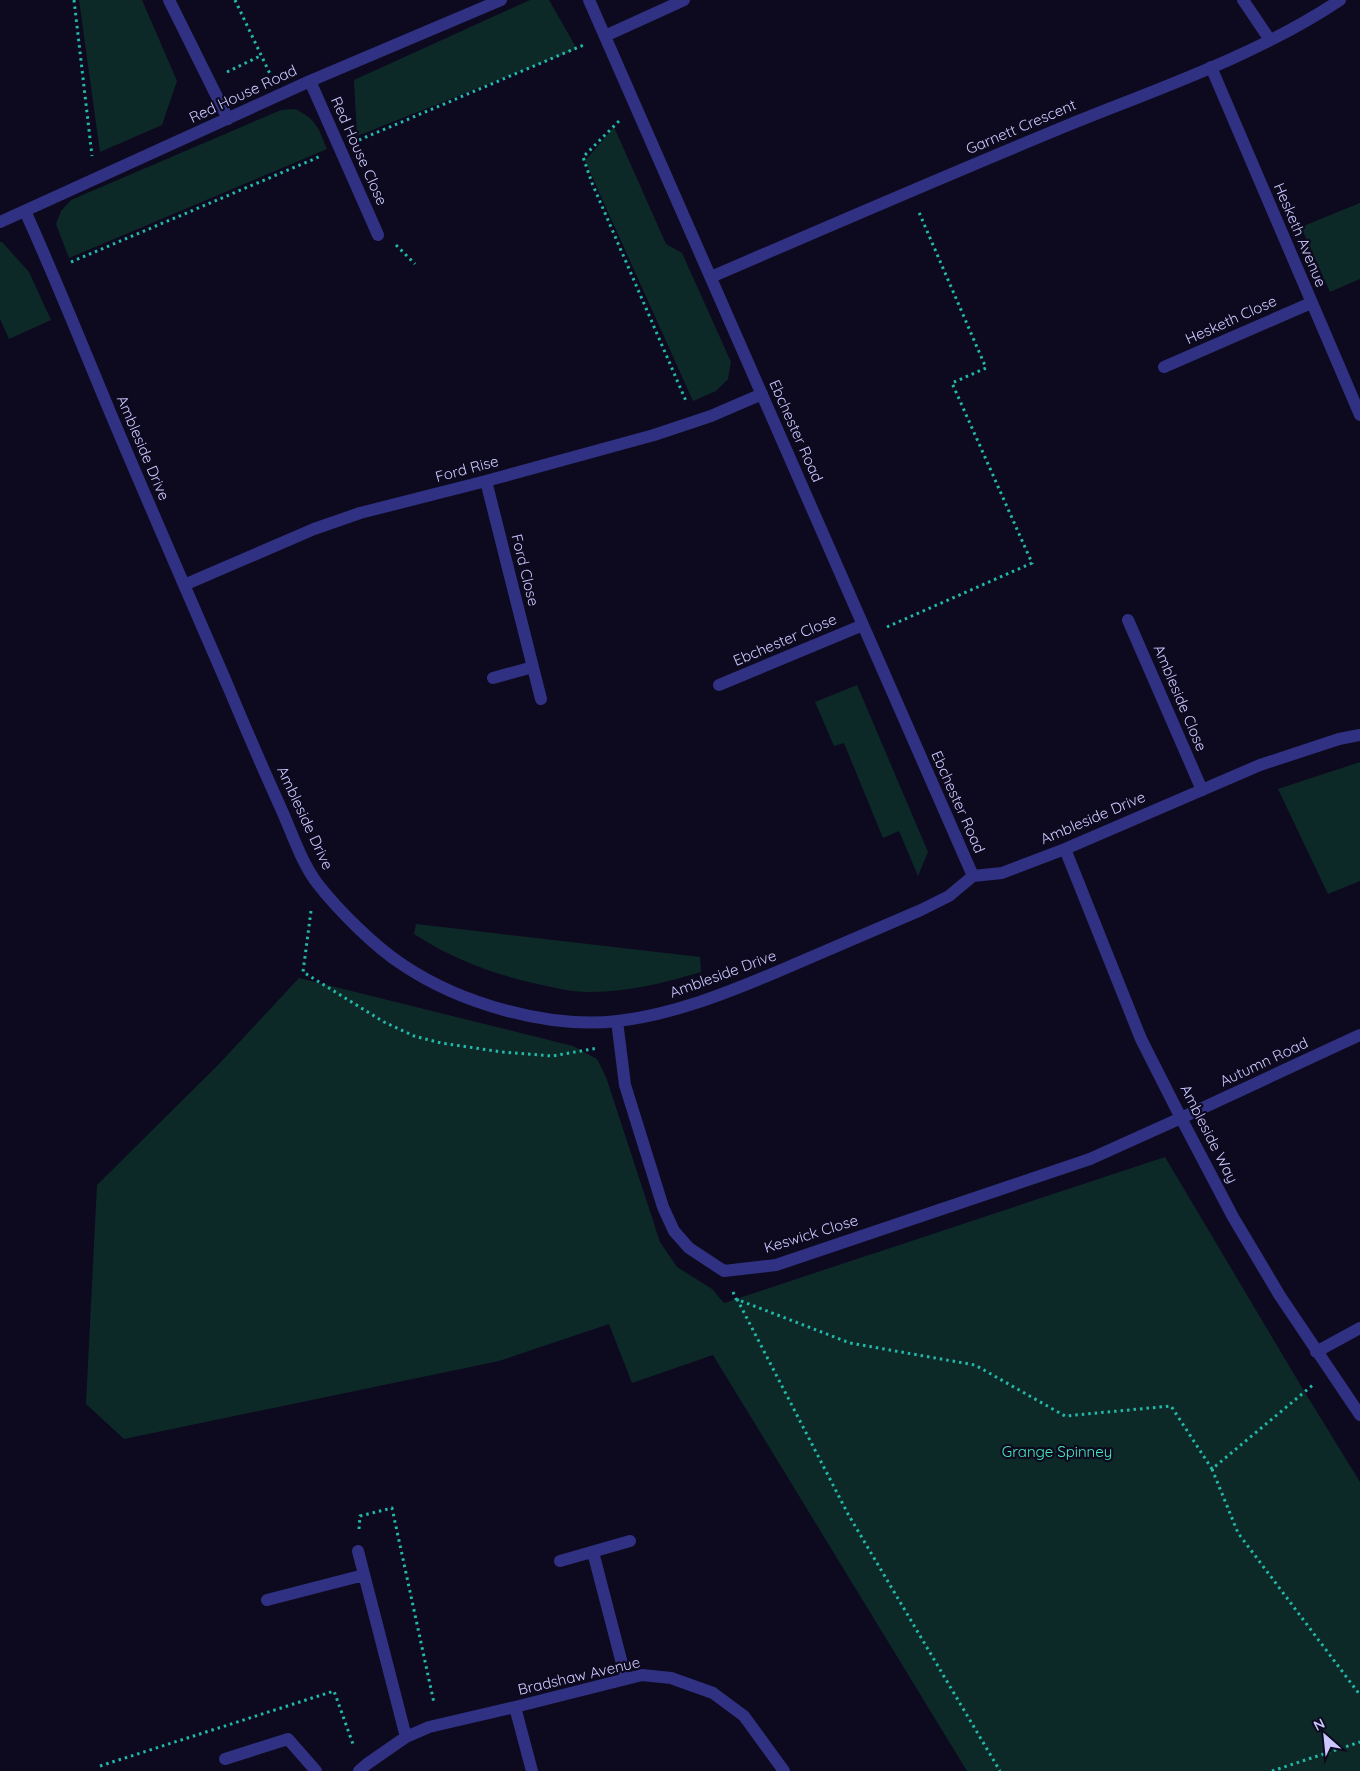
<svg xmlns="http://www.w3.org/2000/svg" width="1360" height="1771" font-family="Quicksand,sans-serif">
  <rect width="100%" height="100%" fill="#0d0a1f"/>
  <path fill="#0d2927" d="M79,0H142L177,81L162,125L100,152Z
    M530,0H549L577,49L357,136L354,80Z
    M295,109C317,120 318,127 327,149L69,258L56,224L61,211L71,200L281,110Z
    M614,127L666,244L682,253L731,362L728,379L716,391L693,401L585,161Z
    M1360,203V279L1330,292L1301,227Z
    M0,242H2L29,272L51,320L9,339L0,319Z
    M857,685L928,852L918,876L899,831L883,838L844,743L834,746L815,702Z
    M1360,762V881L1328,894L1278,789Z
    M416,924L700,957L701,972C664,983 628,992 589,992C570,992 551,987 533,983C490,973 451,958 414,934Z
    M299,978L573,1046L597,1059L606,1077L660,1242L677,1267L712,1289L724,1303L1165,1157L1304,1391L1360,1482V1771H967L713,1355L632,1383L609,1324L499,1361L124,1439L86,1404L97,1185L218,1065Z"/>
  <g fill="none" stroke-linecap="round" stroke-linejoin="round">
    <path stroke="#22b9aa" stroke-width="3" stroke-dasharray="2.5 4" stroke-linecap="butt" d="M74,0L92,156
      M235,0L271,76
      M227,72L260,56
      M619,121L583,157L592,183L686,401
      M359,140L586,44
      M396,245L415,264
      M71,262L321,156
      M887,627L1032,563L952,383L986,368L918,210
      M311,911L303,972L384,1022L414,1036L441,1043L502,1052L552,1056L598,1048
      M733,1292L736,1299L850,1343L975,1365L1065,1416L1171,1406L1212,1469L1314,1384
      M737,1299L848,1514L1000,1771
      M1212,1469L1238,1533L1360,1695
      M359,1529L360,1516L392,1508L434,1703
      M100,1766L334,1691L354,1747
      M1272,1771L1360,1742"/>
    <path stroke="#313183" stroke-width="12" d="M1128,620L1202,790
      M1090,1159L1181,1118
      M225,1759L288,1739L316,1771"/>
    <path stroke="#313183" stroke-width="12" d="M169,0L228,119
      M589,0L973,876
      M1243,0L1270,40
      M605,36L684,0
      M1211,67L1360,415
      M310,81L378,235
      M25,211C55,277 82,345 110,412C149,505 190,598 230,691C247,732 265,773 283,813C293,836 302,863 317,883C338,910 375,947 403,965C461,1004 549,1029 618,1021C675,1014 727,993 779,971C826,951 874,930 921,910L949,896L973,876L1002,873L1065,849L1260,765L1339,739L1360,735
      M0,222L310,81L501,0
      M711,277C829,226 947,175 1066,126C1157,89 1258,55 1340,0
      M1164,367L1311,303
      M486,481L541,699
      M184,585L314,529L360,513L486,481L654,435L711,416L762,394
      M493,678L533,667
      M719,685L863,625
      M1065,849L1141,1039L1181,1118L1233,1217L1280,1296L1360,1415
      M617,1021L625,1085L663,1207L674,1231L689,1248L724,1271L776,1265L1090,1159
      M1181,1118L1360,1035
      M1316,1352L1360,1328
      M358,1551L406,1737
      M593,1552L626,1679
      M560,1561L630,1541
      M267,1600L364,1575
      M515,1707L532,1771
      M359,1771L367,1764L406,1737L429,1727L515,1707L642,1675L671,1678L713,1693L744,1716L784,1771"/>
  </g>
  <g text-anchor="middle" stroke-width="4.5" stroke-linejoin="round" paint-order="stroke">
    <g font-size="15" fill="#ccc8ff" stroke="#0d0a1f">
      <text transform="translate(243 94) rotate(-25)" y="5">Red House Road</text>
      <text transform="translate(1021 127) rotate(-23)" y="5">Garnett Crescent</text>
      <text transform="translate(359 151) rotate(66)" y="5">Red House Close</text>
      <text transform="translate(1300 235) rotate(67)" y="5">Hesketh Avenue</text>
      <text transform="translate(1231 320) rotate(-24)" y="5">Hesketh Close</text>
      <text transform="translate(796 431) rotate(66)" y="5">Ebchester Road</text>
      <text transform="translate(143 448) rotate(67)" y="5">Ambleside Drive</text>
      <text transform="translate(467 469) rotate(-15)" y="5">Ford Rise</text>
      <text transform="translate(525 570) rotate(76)" y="5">Ford Close</text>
      <text transform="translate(785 640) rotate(-23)" y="5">Ebchester Close</text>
      <text transform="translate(1180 698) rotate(67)" y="5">Ambleside Close</text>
      <text transform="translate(958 802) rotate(66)" y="5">Ebchester Road</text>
      <text transform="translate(305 818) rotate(65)" y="5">Ambleside Drive</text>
      <text transform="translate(1093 818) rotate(-23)" y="5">Ambleside Drive</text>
      <text transform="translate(723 974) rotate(-20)" y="5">Ambleside Drive</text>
      <text transform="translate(1264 1062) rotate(-25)" y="5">Autumn Road</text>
      <text transform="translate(1209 1134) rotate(63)" y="5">Ambleside Way</text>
      <text transform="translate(811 1234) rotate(-17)" y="5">Keswick Close</text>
      <text transform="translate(579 1676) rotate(-13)" y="5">Bradshaw Avenue</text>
    </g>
    <g font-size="15" fill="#4ae9bb" stroke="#0d0a1f">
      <text x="1057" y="1457">Grange Spinney</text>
    </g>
  </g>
  <g transform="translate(1325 1736) rotate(333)" stroke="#0d0a1f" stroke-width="4" paint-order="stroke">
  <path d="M0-4L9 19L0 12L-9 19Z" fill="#ccc8ff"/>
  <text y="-8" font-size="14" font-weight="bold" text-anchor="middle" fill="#ccc8ff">N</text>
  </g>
</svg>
